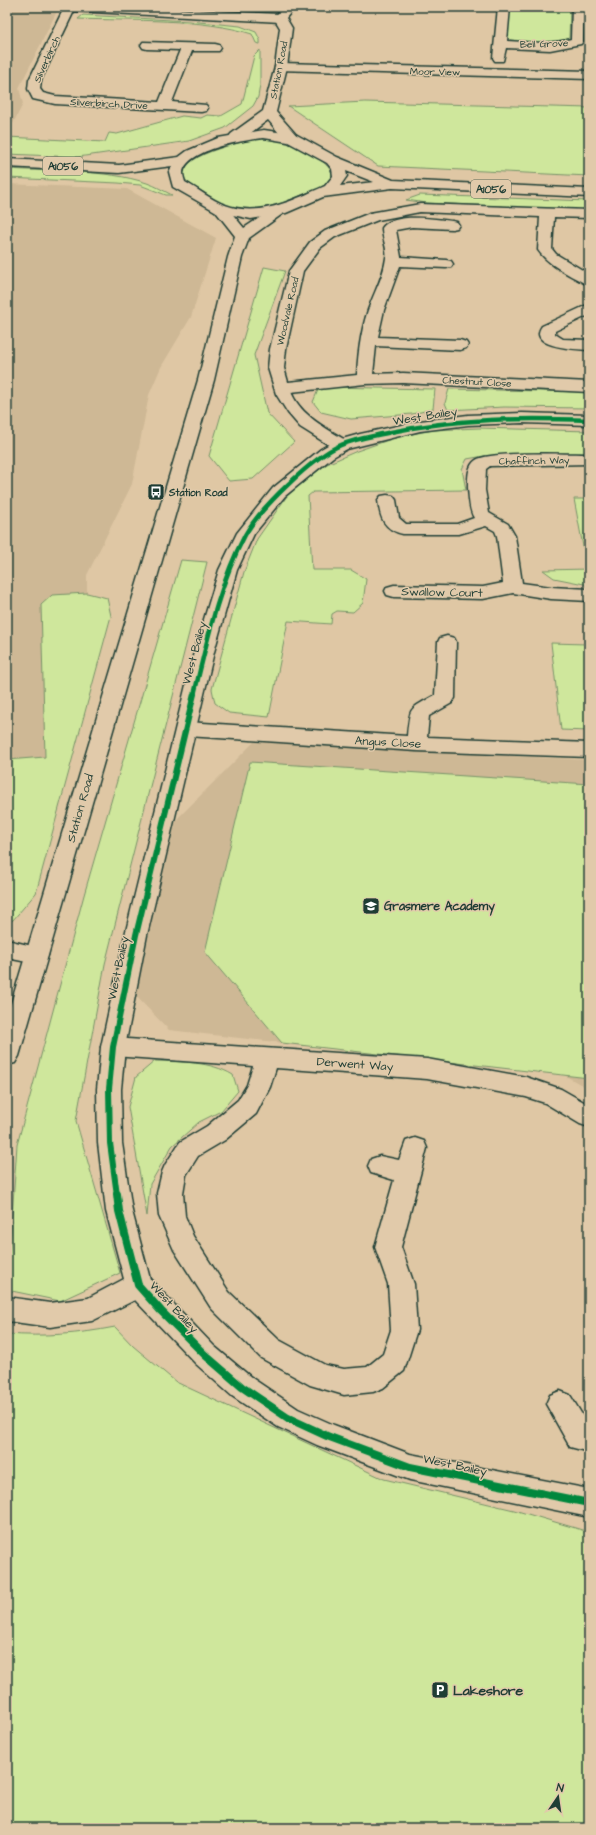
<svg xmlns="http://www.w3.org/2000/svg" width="596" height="1835" font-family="'Architects Daughter',sans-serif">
  <rect width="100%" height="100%" fill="#dfc7a4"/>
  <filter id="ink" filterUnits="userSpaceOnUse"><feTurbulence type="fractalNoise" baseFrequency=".025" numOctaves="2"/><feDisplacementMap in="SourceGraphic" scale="8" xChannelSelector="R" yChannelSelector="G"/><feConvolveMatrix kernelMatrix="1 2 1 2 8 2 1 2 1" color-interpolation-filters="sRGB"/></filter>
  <g filter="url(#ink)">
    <path fill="#ceb895" d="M7,7H59L19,88L23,104L7,135Z
      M130,7H261L218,10Z
      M7,184L127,189L216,238L191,317L161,367L149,395L132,484L87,575V593L35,825L7,886Z
      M254,742L589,760V1089L564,1075L169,1030L131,991L176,820Z"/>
    <path fill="#cfe79c" stroke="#779268" d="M510,7H570L569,38C557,46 526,41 511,40L506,36Z
      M83,15L189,21L240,26L256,32L260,40V44L256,43L252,34C202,18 132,21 78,19Z
      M260,50V85L258,97L253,106L225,128L189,141L78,157L7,154V137L105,142L109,133L117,134L182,116L201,118L207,115L221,116L242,104L254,56Z
      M365,102L589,108V176L378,166L288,106Z
      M266,138C284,140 324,155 332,173C330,187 314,190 302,195C277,205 247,217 220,203C213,199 207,194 200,190C194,186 184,182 183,174C182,154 250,139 266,138Z
      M7,169C52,172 105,169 147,183C156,186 164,191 172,195H166L140,185L118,183L7,178Z
      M420,195L589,201V210L427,203L406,200Z
      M264,267L285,271L254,355L267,413L294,442L253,479L229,481L209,456Z
      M323,387L435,389L433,409L412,414L351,419L321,412L313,402L318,390Z
      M449,389L589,392V408L504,407L448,410L445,403Z
      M479,428L589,431V455L484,456L467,459L462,469L466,490L313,492L308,496L312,570H351L366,579L363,603L353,612L337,611L332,614L331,624L288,621L269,717L229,713L215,703L212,689L244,572L257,539L287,496L304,481L327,464L357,451L397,437L433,430Z
      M574,499H589V557H585Z
      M181,560L207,562L105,964L76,1121L120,1273L60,1301L7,1290L17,1145L84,895Z
      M589,569V585L554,578L543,570Z
      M87,593L107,598L111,616L36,893L13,920L7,923V760L45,757L41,605L52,595Z
      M551,643L586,644L589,663V731L561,730Z
      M250,762L589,784V1078L282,1043L205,952Z
      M155,1061C182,1062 210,1061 233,1075L238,1091L221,1111L199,1122L172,1146L150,1184L147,1216L128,1107L136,1077Z
      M115,1327L133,1346L176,1382L384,1479L514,1510L589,1532V1828H7V1334C44,1337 79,1334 115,1327Z"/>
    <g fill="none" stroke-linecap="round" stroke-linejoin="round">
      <g stroke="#1f3d34" stroke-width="3">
        <path id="street" d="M60,7H136L280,14L284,15L286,18L284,21L280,22L74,11L41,80L40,89L43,93L55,96L159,102L180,50L147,49L143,48L141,45L143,42L215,44L219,45L221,48L219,51H192L172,102L206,105L208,108L206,111L201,112L55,104L33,99L28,89L29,80L63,10Z
          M498,7H510L507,41C528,42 550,45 571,39L572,7H584L583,41L581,44L550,50L506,48L503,61H495L493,58Z
          M281,63L589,71V79L277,70L275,67L277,64Z
          M420,204L589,210V218L554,217L552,249L556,254L589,274V284L584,283C568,274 548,265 538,250L540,217L420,212L378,220L335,237L320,248L303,271L286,349L284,368L288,382L357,375C358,351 362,324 371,302C377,287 384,274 386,258C388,248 382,239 382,228C393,212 435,219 452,221L457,222L459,225L457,228L452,229L412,227L396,230L401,257L446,260L451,261L453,264L451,267L446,268L400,266L384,310L378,337L460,340L466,342L468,345L466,348L460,350L376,346L373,374L403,373L589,382V392L403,383L365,384L291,392C301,416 326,428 347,441L349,445L347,449L341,450L335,449L300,427L288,413L276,394L268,368L270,349L289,271L310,242L325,231L370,213Z
          M589,304V315L555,331V334L563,339L589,340V350C578,349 526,348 542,326Z
          M589,454V464L490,466L486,469L485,490L489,513L508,524L515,536L522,583L551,587L589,589V601L551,599L513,593L483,599L394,597L387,595L385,591L387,587L394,585L483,587L503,583L497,536L495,531L486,526L459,534H403C384,530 380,518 378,500L381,496L387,495L393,496L396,500L399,518L406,524H457L474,518C469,510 469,498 468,488C468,479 467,466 476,460C489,451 569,454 589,454Z
          M447,636L454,638L456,642L455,698L452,703L429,716L427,737L589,743V757L416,751L187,736L180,734L177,729L180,724L187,722L407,736C410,705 409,710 435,695L438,642L440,638Z
          M7,940L45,949L48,955L45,961L37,964L7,958Z
          M113,1038L427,1059L526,1077L561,1089L589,1105V1127L580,1124L545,1103L526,1097L427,1079L276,1068L270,1087L256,1114L225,1140L198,1156L186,1175L183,1193L185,1216L193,1236L229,1292L279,1340L325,1365L344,1369L367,1367L383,1354L391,1330L388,1284L375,1247L394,1180L371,1173L368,1166L371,1159L380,1156L399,1160L406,1141L415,1138L424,1141L427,1148L401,1247L414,1284L417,1330L404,1371L383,1388L373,1392L344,1395L310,1385L261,1358L211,1308L174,1250L159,1216L157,1193L162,1172L165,1165L180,1142L207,1126L238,1100L247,1085L253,1066L113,1056L105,1054L101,1047L105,1040Z
          M560,1391L570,1395L589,1426V1452L570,1447L546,1404L550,1395Z"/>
      </g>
      <g stroke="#1f3d34" stroke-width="3">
        <path id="secondary" d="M283,7H295L286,18L292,28L287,67L276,112L299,138L297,141C284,144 276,128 268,120L241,140H231L229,137L231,134L263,111L275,67L280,28L274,18Z
          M220,204L225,205L244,228L276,207H286L288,210L249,238L242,257L214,380L19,1056L15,1063L7,1065V1017L198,380L228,257L235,236L213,208L215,205Z
          M522,413L589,415V425L522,423L468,425L420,431L347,449L333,457L285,496L254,534L237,570L214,652L147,935L125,1047L121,1089L122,1143L132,1211L150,1279L214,1346L252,1378L298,1409L334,1425L410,1454L589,1489V1517L410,1480L317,1445L278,1427L232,1396L196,1364L135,1300L92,1321L50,1327L7,1321V1297L50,1303L88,1298L124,1279L106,1211L98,1143L97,1089L101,1047L125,935L194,652L219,570L237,533L273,488L321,449L335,441L360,434L420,421L468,415Z"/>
      </g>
      <g stroke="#1f3d34" stroke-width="3">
        <path id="primary" d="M264,130L297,135L337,157L393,180L589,189V197L392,188L323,197L286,213L251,219L215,211L173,187L169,172L172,166L119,173L7,167V159L119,165L179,157L187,151L218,138ZM264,138L288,142L327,163L332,169L333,176L325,186C293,200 261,218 225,205C211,200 198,189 185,182C184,179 183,175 183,173C186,149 246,140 264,138ZM346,171L374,182L340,186L347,176Z"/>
      </g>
      <use href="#street" fill="#e1caaa" fill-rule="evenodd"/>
      <use href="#secondary" fill="#e1caaa" fill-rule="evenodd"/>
      <use href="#primary" fill="#e1caaa" fill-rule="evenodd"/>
      <g stroke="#e1caaa" stroke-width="6">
        <path id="cycleway-far2" d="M194,695C207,641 219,584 245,535C260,508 314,456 341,445C357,438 375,436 391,432C458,418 521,418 589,420"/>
      </g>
      <g stroke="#e1caaa" stroke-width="8">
        <path id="cycleway-far1" d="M117,1195L110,1143L109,1089L113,1047L136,935L194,694"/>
      </g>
      <g stroke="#e1caaa" stroke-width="10">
        <path id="cycleway" d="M117,1194L119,1211L138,1285L161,1311L205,1355L242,1387L288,1418L327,1436L410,1467L589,1503"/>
      </g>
      <use href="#cycleway-far2" stroke="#00873e" stroke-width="4.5"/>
      <use href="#cycleway-far1" stroke="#00873e" stroke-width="6"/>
      <use href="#cycleway" stroke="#00873e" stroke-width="8"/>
    </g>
  </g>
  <defs>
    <g id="bus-square" transform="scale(0.9)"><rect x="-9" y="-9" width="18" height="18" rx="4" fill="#1f3d34" stroke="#e1caaa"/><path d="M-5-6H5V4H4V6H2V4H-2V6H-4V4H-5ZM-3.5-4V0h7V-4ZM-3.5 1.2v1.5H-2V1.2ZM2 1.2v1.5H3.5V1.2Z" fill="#fff"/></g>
    <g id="school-square" transform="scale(0.9)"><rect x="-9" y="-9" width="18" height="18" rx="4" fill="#1f3d34" stroke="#e1caaa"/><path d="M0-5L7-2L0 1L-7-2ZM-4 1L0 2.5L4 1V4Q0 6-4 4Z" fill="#fff"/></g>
    <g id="parking-square" transform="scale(0.9)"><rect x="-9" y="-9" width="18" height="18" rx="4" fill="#1f3d34" stroke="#e1caaa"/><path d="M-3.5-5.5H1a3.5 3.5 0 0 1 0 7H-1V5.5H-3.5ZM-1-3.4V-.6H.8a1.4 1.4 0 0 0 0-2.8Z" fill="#fff"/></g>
  </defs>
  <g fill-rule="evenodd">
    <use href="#bus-square" x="156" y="492"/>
    <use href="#school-square" x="371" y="906"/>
    <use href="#parking-square" x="440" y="1690"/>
  </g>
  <g text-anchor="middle" stroke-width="3" stroke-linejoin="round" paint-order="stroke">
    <g font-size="10" fill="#1f3d34" stroke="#e1caaa">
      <text transform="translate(544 43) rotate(-2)" y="4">Bell Grove</text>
      <text transform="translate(46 59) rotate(-66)" y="4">Silverbirch</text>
      <text transform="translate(278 70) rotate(-79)" y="4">Station Road</text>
      <text transform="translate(435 71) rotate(1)" y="4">Moor View</text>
      <text transform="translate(109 103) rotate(3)" y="4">Silverbirch Drive</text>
      <text transform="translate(287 311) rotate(-77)" y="4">Woodvale Road</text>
      <text transform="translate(477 381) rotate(3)" y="4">Chestnut Close</text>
      <text transform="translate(534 460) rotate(-1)" y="4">Chaffinch Way</text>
    </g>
    <g font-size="10" font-weight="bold" fill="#1f3d34" stroke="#e1caaa" text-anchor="start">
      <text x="169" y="496">Station Road</text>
    </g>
    <g fill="#e1caaa" stroke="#596757" stroke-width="1">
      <rect x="43" y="157" width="40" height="18" rx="3"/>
      <rect x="471" y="180" width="40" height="18" rx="3"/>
    </g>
    <g font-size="11" font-weight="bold" fill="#1f3d34">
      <text x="63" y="170">A1056</text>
      <text x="491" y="193">A1056</text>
    </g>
    <g font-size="12" fill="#1f3d34" stroke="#e1caaa">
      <text transform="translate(425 416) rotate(-9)" y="4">West Bailey</text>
      <text transform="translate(442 592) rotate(1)" y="4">Swallow Court</text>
      <text transform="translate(194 653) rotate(-75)" y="4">West Bailey</text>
      <text transform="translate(388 742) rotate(3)" y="4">Angus Close</text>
      <text transform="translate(80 808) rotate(-74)" y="4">Station Road</text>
      <text transform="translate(118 968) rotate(-78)" y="4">West Bailey</text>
      <text transform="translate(355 1064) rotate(4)" y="4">Derwent Way</text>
      <text transform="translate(174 1307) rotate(47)" y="4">West Bailey</text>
      <text transform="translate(455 1465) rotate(12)" y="4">West Bailey</text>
    </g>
    <g font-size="12" font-weight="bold" fill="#1f3d34" stroke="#e1caaa" text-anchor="start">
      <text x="384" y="910">Grasmere Academy</text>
    </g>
    <g font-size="14" font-weight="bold" fill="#1f3d34" stroke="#e1caaa" text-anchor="start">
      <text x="453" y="1695">Lakeshore</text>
    </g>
  </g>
  <rect width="596" height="1835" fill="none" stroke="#e1caaa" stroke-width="24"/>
  <rect x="12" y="12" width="572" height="1811" fill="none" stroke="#1f3d34" stroke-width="1.5" filter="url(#ink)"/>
  <g transform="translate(558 1797) rotate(13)" stroke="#e1caaa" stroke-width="3" paint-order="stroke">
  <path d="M0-3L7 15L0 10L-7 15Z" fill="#1f3d34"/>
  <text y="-6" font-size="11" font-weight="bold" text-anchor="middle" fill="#1f3d34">N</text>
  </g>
</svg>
